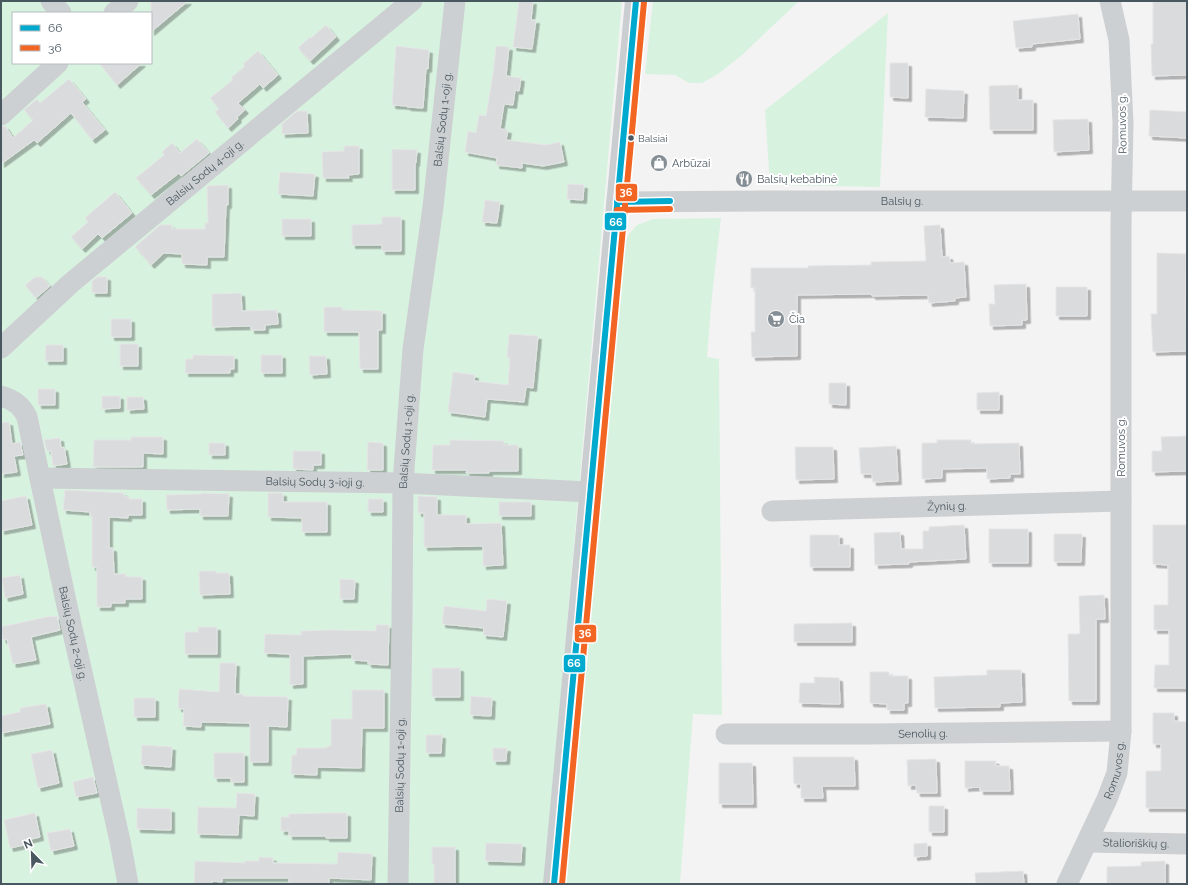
<svg xmlns="http://www.w3.org/2000/svg" width="1188" height="885" font-family="Raleway,sans-serif">
  <defs>
    <filter id="shadow"><feDropShadow dx="3.5" dy="3.5" stdDeviation="0" flood-color="#0004"/></filter>
  </defs>
  <rect width="100%" height="100%" fill="#f4f3f3"/>
  <path fill="#d8f2e0" fill-rule="evenodd" d="M1,1H622L544,884H1ZM13,13H151V63H13Z
    M653,1H799L741,56L718,74L702,83H689L675,75L645,74Z
    M888,13L880,187L770,185L765,110Z
    M721,218L712,296L707,357L719,359L722,715L693,714L680,884H563L624,244L629,234L637,225L653,219Z"/>
  <path fill="#dadbdc" stroke="#e5e5e6" filter="url(#shadow)" d="M151,1H188L151,32Z
    M519,1H533L531,20H536L532,49L513,47Z
    M1153,1H1187V20H1186L1187,75L1152,76L1151,44H1153Z
    M1078,14L1080,39L1032,44V47L1016,48L1013,21Z
    M326,25L336,37L310,61L298,48L310,37L311,38Z
    M396,46L429,50L428,69L426,68L423,108L407,107V106L392,105Z
    M496,46L509,47L506,76L521,78L519,91L515,90L513,105L504,104L500,129L508,130L506,140L546,145L560,142L564,162L543,166L522,163V168L496,165L497,158L465,152L468,131L476,133L479,115L486,116L493,74Z
    M258,51L278,75L263,88L260,84L238,103L245,110L237,117L238,119L228,128L215,112L219,109L210,98L233,80L231,78L245,66L243,64Z
    M99,63H142L117,85Z
    M890,63H908V98L890,97Z
    M69,79L86,99L82,102L105,130L92,140L71,113L37,143L34,140L1,164V127L5,126L13,138L33,120L24,110L37,99L40,103Z
    M1018,85V100H1033V130H990L989,86Z
    M926,89L964,91L963,118L925,117Z
    M1150,110L1187,112V138L1149,136Z
    M297,111H307L308,133L282,134V124Z
    M1088,119L1089,150L1054,152L1053,120Z
    M197,139L209,153L181,176L179,173L151,195L136,178L164,155L162,152L172,143L180,153Z
    M344,146H359V174L348,175L349,178H323L322,152L344,151Z
    M392,149L417,150L416,163H415V190H392Z
    M280,172L315,174L313,196L278,194Z
    M568,184L584,185L583,200L567,199Z
    M228,185V205H226L224,257H207V265L182,264V254L164,253L151,265L135,247L160,225H172V229H205V223H208L207,186Z
    M115,192L132,213L102,238L98,234L82,249L71,237L88,222L85,218Z
    M485,200L500,202L497,223L482,222Z
    M382,217H401V251H382V245H352V225L382,224Z
    M282,219H311V236H282Z
    M940,225L942,257L949,256L950,263L964,262L966,297L955,298V301L929,303L928,295L872,296V294L797,295V356L752,357L751,332H755V288H751V268H808V266L871,265V262L926,261L924,226Z
    M1157,253L1186,254L1185,313H1186L1187,351L1153,352L1151,314H1157Z
    M35,277H42L50,286L36,298L25,285Z
    M97,277H107V293H92V281Z
    M1026,284L1027,320H1022V325L990,326L989,304H995L994,285Z
    M1056,287H1087V316H1056Z
    M241,293L242,311L277,310L278,324L265,325V330H251V326L212,327V294Z
    M324,307H342V310L382,311V330H378V369H360L359,332H324Z
    M111,319H131V337H111Z
    M509,334L538,336L533,388L526,387L524,402L487,399L485,417L448,412L453,372L475,375L474,381L508,385L510,358H507Z
    M120,344H138V366H120Z
    M46,345H63V361H45Z
    M193,355L234,356V369H230V373H185L186,359H193Z
    M261,355H282V373H261Z
    M309,356H326L327,374L310,375Z
    M829,383H846V405L829,404Z
    M38,389H55V405H38Z
    M999,392V410H977V393Z
    M102,396H120V408L102,409Z
    M127,397H143L144,409L127,410Z
    M9,422L12,444L20,442L23,455L14,456L17,472L1,474V423Z
    M1187,436V471L1152,472V451H1162L1161,437Z
    M131,437H163V454L143,453V467H93L94,440H131Z
    M60,438L61,448L64,447L67,464L53,466L51,451H47L44,440Z
    M450,440L504,441V445H518V471H489V473H466L467,470H432L433,445H450Z
    M937,440H971V444L1019,443L1020,474H1010V478L987,479V468L942,469V478L922,479V443H937Z
    M368,442L383,443V470H367Z
    M209,443H225V455H209Z
    M896,446L898,481L873,482L872,474H861L859,448Z
    M795,447H833L834,479L796,480Z
    M293,451H321V465H313V470L293,469Z
    M65,490L124,493V497H129V499H142V515H128V518L109,517V548H113L114,574H126L125,577H142V599H125V603H111V607H97V567H92V516H90V512L63,510Z
    M201,493L229,494L228,516H200V509L167,510L166,495L201,494Z
    M268,493H283V502H327V532H302V518L268,517Z
    M26,496L32,525L1,531V501Z
    M418,496L437,497V515H466V524L501,523L503,565L483,566V546L424,547V513H418Z
    M368,499H383V512H368Z
    M499,502H531V516H499Z
    M964,525L966,559L909,562V564L875,565L874,533L900,532L901,549H923V531H929V527Z
    M1153,525H1187V688H1154L1155,665H1169V630H1154V605H1168V565L1153,564Z
    M989,529H1028V563H989Z
    M1054,534H1082L1081,562H1054Z
    M810,535H839V545H850V567H810Z
    M199,571H216V573H229L230,594L200,595Z
    M20,575L23,594L5,598L2,578Z
    M340,579L355,580L354,599H340Z
    M1104,595L1105,619H1096V701H1069L1068,634H1080L1079,596Z
    M487,599L507,601L503,637L483,635L484,628L442,624L444,606L486,611Z
    M51,616L52,617L57,616L60,630L31,637L36,660L13,664L7,639L3,640L1,627Z
    M852,623V642H794V624Z
    M376,625H389L388,665L368,664V661L352,660V654L303,656V684L290,685V654L264,653L265,634L301,635V631L333,630L376,631Z
    M198,627H217V654H185V632H198Z
    M220,663H236L235,694H243V696L288,697L287,727L268,726V762H250V723L201,722V727L183,726L184,709L178,708L179,689L219,692Z
    M432,668H460V697H432Z
    M987,670H1021L1022,702L1000,703V707L935,708L934,677L987,675Z
    M870,672H889V676H908V703H904V710H887V704L870,703Z
    M814,677L839,678L840,704L799,703L800,683H815Z
    M352,690H384V728H362L361,768L317,767V775L291,774L292,755H296L297,748H327V746H331V719H352Z
    M471,696L492,698L491,716L470,715Z
    M134,698H155V717H134Z
    M46,704L50,724L1,733V716L20,712V708Z
    M1153,713H1174V721L1187,722V808H1146V771H1161V744H1153Z
    M426,735H442L441,753H426Z
    M142,745L172,747L171,767L141,765Z
    M493,748H507L506,761H493Z
    M52,750L59,783L38,788L31,754Z
    M214,753H244V782H231V778H214Z
    M793,757H854L855,786H822L823,798H801V784H794Z
    M936,759L937,793H917L916,785L908,786L907,760Z
    M965,761H996L995,766H1009L1010,791H980V787L965,788Z
    M719,763H752L753,804H719Z
    M93,777L97,793L76,797L73,782Z
    M237,793L255,794L254,816L239,815L238,835L197,834L198,807L236,808Z
    M929,806H944V832H929Z
    M137,808L171,809V830L137,829Z
    M35,813L40,837L23,841L24,845L10,848L4,820Z
    M326,813H347V838H326V836H289V831H281V817H289V814Z
    M70,829L74,846L51,851L47,833Z
    M486,843L522,844L521,862L485,861Z
    M927,843V856L914,857V844Z
    M432,847H455V884H434V864H432Z
    M338,852L372,854L371,880L329,878V884H289V878H222V882L212,881V884H194L195,861L245,863V861H259V857L273,858V863L337,864Z
    M1165,861V884H1107V867L1141,866V862Z
    M1023,871L1024,884H976L975,873Z"/>
  <g fill="none" stroke-linecap="round" stroke-linejoin="round">
    <g stroke="#cdd0d2" stroke-width="21">
      <path d="M51,1L61,13"/>
      <path d="M114,13L128,1"/>
      <path d="M1,115L58,63"/>
      <path id="s1" d="M617,202L771,201H1187"/>
      <path id="s2" d="M1,348L71,283L412,1"/>
      <path id="s3" d="M1,396C14,400 21,405 27,417L67,606L120,841L128,884"/>
      <path id="s4" d="M40,478L403,483L590,492"/>
      <path id="s5" d="M772,511L1121,501"/>
      <path id="s6" d="M726,734H872L1121,731"/>
      <path id="s7" d="M1087,842L1186,844"/>
      <path id="s8" d="M398,884L402,620L403,483L413,349L433,207L455,1"/>
      <path id="s9" d="M1067,884L1107,799L1117,773L1121,731V223L1123,123L1119,40L1110,1"/>
    </g>
    <path stroke="#caced0" stroke-width="22" d="M554,884L636,1"/>
    <g stroke="#fff" stroke-width="9">
      <path id="bus-1" d="M617,202L670,201
        M554,884L636,1"/>
    </g>
    <g stroke="#fff" stroke-width="9">
      <path id="bus-2" d="M617,210L670,209
        M562,884L644,2"/>
    </g>
    <use href="#bus-1" stroke="#00a9ce" stroke-width="6"/>
    <use href="#bus-2" stroke="#f26522" stroke-width="6"/>
  </g>
  <defs>
    <g id="shop-disc" transform="scale(0.9)"><circle r="9.5" fill="#858e94" stroke="#fff"/><path d="M-5-2.5h2.3a2.7 3.5 0 0 1 5.4 0H5L5.5 6h-11ZM-1.5-2.5h3a1.5 2.3 0 0 0-3 0Z" fill="#fff"/></g>
    <g id="restaurant-disc" transform="scale(0.9)"><circle r="9.5" fill="#858e94" stroke="#fff"/><path d="M-5-6h1v4h1v-4h1v4h1v-4h1v5L-1.5 .5V6h-2V.5L-5-1ZM5-6V6H3V1.5H1.5Q1.5-4 5-6Z" fill="#fff"/></g>
    <g id="supermarket-disc" transform="scale(0.9)"><circle r="9.5" fill="#858e94" stroke="#fff"/><path d="M-6-5.5h2.5l.6 2H6L4.5 2H-2.5L-4.4-4H-6ZM-1.5 3.2a1.3 1.3 0 1 0 .1 0ZM3 3.2a1.3 1.3 0 1 0 .1 0Z" fill="#fff"/></g>
  </defs>
  <g fill-rule="evenodd">
    <use href="#shop-disc" x="659" y="163"/>
    <use href="#restaurant-disc" x="744" y="179"/>
    <use href="#supermarket-disc" x="776" y="319"/>
  </g>
  <circle fill="#495761" stroke="#fff" stroke-width="1.5" cx="631" cy="138" r="3.5"/>
  <g text-anchor="middle" stroke-width="4" stroke-linejoin="round" paint-order="stroke">
    <g font-size="10" fill="#495761" stroke="#fff" text-anchor="start">
      <text x="638" y="142">Balsiai</text>
    </g>
    <g font-size="11" fill="#495761" stroke="#fff">
      <text dy="4" stroke="none"><textPath href="#s8" startOffset="767">Balsių Sodų 1-oji g.</textPath></text>
      <text transform="translate(1122 124) rotate(-91)" y="4">Romuvos g.</text>
      <text dy="4" stroke="none"><textPath href="#s2" startOffset="269">Balsių Sodų 4-oji g.</textPath></text>
      <text dy="4" stroke="none"><textPath href="#s1" startOffset="285">Balsių g.</textPath></text>
      <text dy="4" stroke="none"><textPath href="#s8" startOffset="443">Balsių Sodų 1-oji g.</textPath></text>
      <text transform="translate(1121 447) rotate(-90)" y="4">Romuvos g.</text>
      <text dy="4" stroke="none"><textPath href="#s4" startOffset="275">Balsių Sodų 3-ioji g.</textPath></text>
      <text dy="4" stroke="none"><textPath href="#s5" startOffset="175">Žynių g.</textPath></text>
      <text dy="4" stroke="none"><textPath href="#s3" startOffset="256">Balsių Sodų 2-oji g.</textPath></text>
      <text dy="4" stroke="none"><textPath href="#s6" startOffset="197">Senolių g.</textPath></text>
      <text dy="4" stroke="none"><textPath href="#s8" startOffset="119">Balsių Sodų 1-oji g.</textPath></text>
      <text dy="4" stroke="none"><textPath href="#s9" startOffset="124">Romuvos g.</textPath></text>
      <text dy="4" stroke="none"><textPath href="#s7" startOffset="49">Stalioriškių g.</textPath></text>
    </g>
    <g font-size="11" fill="#495761" stroke="#fff" text-anchor="start">
      <text x="672" y="167">Arbūzai</text>
      <text x="757" y="183">Balsių kebabinė</text>
      <text x="789" y="323">Čia</text>
    </g>
  </g>
  <g stroke="#fff" stroke-width="1.5">
    <rect x="615" y="183" width="23" height="19" rx="4" fill="#f26522"/>
    <rect x="604" y="212" width="23" height="19" rx="4" fill="#00a9ce"/>
    <rect x="574" y="624" width="23" height="19" rx="4" fill="#f26522"/>
    <rect x="563" y="654" width="23" height="19" rx="4" fill="#00a9ce"/>
  </g>
  <g font-size="11" text-anchor="middle" font-weight="bold" fill="#fff">
    <text x="626" y="196">36</text>
    <text x="616" y="226">66</text>
    <text x="585" y="637">36</text>
    <text x="574" y="667">66</text>
  </g>
  <rect width="1188" height="885" fill="none" stroke="#495761" stroke-width="4"/>
  <rect x="12" y="12" width="140" height="52" fill="#ffffff" stroke="#b6bcc0"/>
  <rect x="20" y="25" width="20" height="6" fill="#00a9ce" stroke="#b6bcc0"/>
  <text x="48" y="32" font-size="12" fill="#495761">66</text>
  <rect x="20" y="45" width="20" height="6" fill="#f26522" stroke="#b6bcc0"/>
  <text x="48" y="52" font-size="12" fill="#495761">36</text>
  <g transform="translate(32 853) rotate(337)" stroke="#ffffff" stroke-width="3" paint-order="stroke">
  <path d="M0-3L7 15L0 10L-7 15Z" fill="#495761"/>
  <text y="-6" font-size="11" font-weight="bold" text-anchor="middle" fill="#495761">N</text>
  </g>
</svg>
